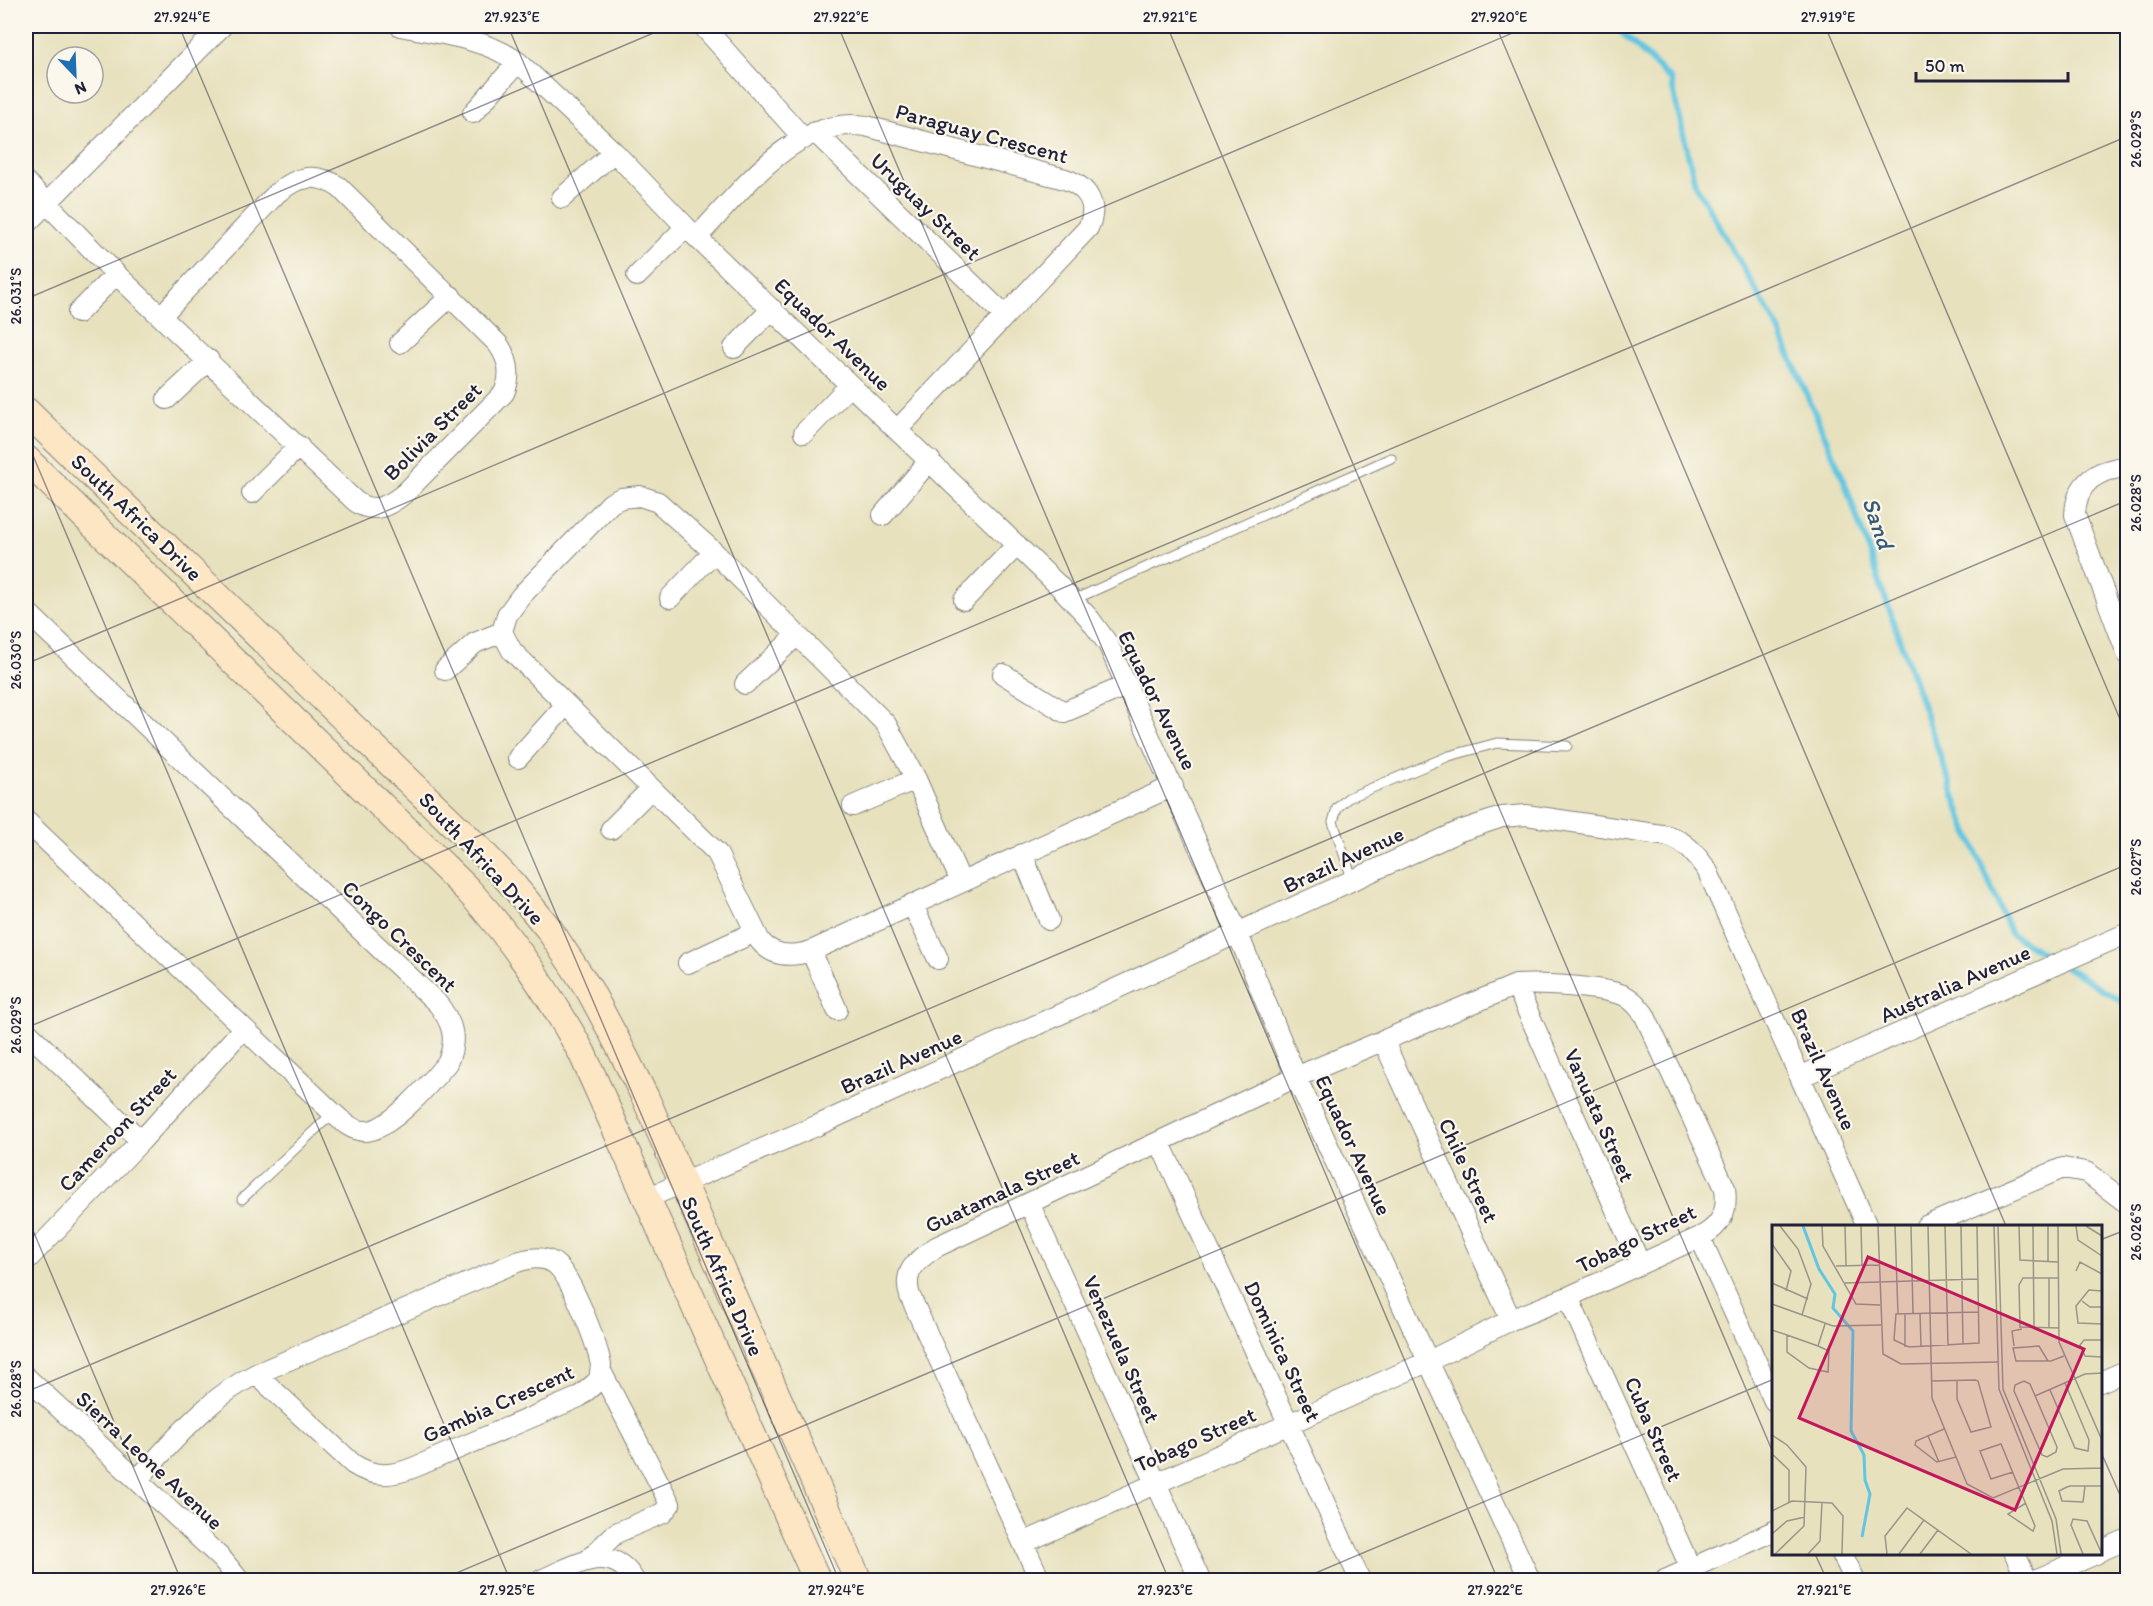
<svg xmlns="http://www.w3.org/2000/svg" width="2153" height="1606" font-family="Itim,sans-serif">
  <rect width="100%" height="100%" fill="#fbf7ec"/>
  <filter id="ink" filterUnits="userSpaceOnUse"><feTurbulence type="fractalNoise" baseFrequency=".0167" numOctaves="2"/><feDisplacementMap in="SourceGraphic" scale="12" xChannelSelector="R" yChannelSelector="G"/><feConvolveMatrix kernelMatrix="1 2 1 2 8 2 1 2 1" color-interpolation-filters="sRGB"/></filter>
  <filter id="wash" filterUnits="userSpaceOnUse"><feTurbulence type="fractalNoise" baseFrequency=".008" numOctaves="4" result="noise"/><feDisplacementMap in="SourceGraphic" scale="24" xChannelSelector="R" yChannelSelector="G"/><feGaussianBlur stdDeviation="1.35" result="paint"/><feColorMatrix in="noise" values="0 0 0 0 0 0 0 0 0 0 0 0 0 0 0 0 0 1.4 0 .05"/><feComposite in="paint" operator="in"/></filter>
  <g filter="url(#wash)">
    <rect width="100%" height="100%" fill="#e7e1be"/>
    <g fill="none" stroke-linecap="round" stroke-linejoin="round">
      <path stroke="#62c6e0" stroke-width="6" d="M1615,26L1671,80L1695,184L1779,330L1845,483L1962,818L2011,934L2055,961
        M2064,966L2128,1005"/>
    </g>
  </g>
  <g filter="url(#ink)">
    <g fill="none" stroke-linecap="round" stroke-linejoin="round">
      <g stroke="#84827c" stroke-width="11">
        <path id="lane" d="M1073,600L1391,458
          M1353,881L1333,822L1337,808L1348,798L1449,756L1497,743L1567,746
          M242,1199L333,1113"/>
      </g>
      <g stroke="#84827c" stroke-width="22">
        <path id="street" d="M400,26C440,34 484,38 518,62L614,152L686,227L1059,586L1089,618L1108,644L1238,934L1296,1077L1530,1580
          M703,26L804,139
          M473,113L518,62
          M815,132L1004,315
          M26,182L116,274L355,501C373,515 389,506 405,493L504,393C512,375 509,360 498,344L339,187C316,172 298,176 277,193L162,315
          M562,198L614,152
          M26,224L222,26
          M697,237C741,192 795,115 866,126L1065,179C1088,187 1099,205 1088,228L898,429
          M637,276L686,227
          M78,313L116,274
          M400,343L451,296
          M734,348L772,309
          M167,399L209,360
          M804,433L850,385
          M2128,467C2097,469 2076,482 2075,515L2128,656
          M252,493L299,446
          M883,515L930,460
          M670,598L714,552
          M964,600L1017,545
          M26,611L437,1003C453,1023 458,1039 447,1063C432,1081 389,1132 365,1131C352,1131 342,1121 333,1113L26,821
          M445,670L475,643L502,632
          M1003,674L1064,712L1128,685
          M745,684L796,636
          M518,758L565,706
          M853,806L916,779
          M611,829L651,789
          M1022,854L1049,920
          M961,882L916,779L886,724L714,552L658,502L640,496L621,498L611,503L521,596L507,615L502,632L512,651L717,853L760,941C773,957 792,957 811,951L1173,786
          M912,904L938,959
          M811,951L837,1010
          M688,963L755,932
          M1516,985L1640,1264
          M26,1031L141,1141
          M1383,1040L1511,1320
          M1802,1076L2128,933
          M1160,1143L1360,1580
          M647,1198L816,1126L1460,831L1502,817L1526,815L1668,836C1687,842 1696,855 1707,870L1867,1226
          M1029,1203L1200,1580
          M1926,1226L2063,1168L2086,1172L2128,1204
          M1700,1237L1774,1401
          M26,1261L141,1141L243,1029
          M1568,1297L1696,1580
          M26,1377L222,1559L239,1580
          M2100,1382L2128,1370
          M137,1480C175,1440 206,1399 256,1374L517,1262C530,1258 542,1256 554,1263C571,1274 597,1344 601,1365L599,1380L579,1397L415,1467C393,1476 374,1478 353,1464L256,1374
          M1023,1543L1427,1362L1511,1320L1568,1297L1700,1237C1722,1226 1728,1211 1725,1188L1644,1014C1638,1007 1633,999 1623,995C1602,987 1539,983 1516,985L1296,1077L936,1247C917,1260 902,1271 910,1296L1040,1580
          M2100,1551L2128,1539
          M1842,1554L1855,1580
          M2015,1554L2027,1580
          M590,1558L616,1533L663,1513L670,1504L601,1371
          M541,1580C572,1567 611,1540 634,1580
          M1665,1580L1774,1531
          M2035,1580L2096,1554"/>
      </g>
      <g stroke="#84827c" stroke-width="29">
        <path id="secondary" d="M26,411L475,845L512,884L549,929L590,991L613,1034L645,1097L858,1580
          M26,459L467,889C513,939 549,993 582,1053L817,1580"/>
      </g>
      <use href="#lane" stroke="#fff" stroke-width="9"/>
      <use href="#street" stroke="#fff" stroke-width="20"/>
      <use href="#secondary" stroke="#fce6c4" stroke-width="27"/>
    </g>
  </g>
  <path fill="none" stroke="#22223b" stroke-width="1.5" stroke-opacity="0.45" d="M179,26L839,1580M508,26L1169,1580M838,26L1498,1580M1167,26L1774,1455M1496,26L2006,1226M1825,26L2128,738M26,299L670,26M26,439L510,1580M26,664L1529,26M26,1028L2128,136M26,1214L181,1580M2100,1240L2128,1229M26,1392L2128,500M2100,1450L2128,1513M1815,1554L1827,1580M440,1580L2128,864M1299,1580L1774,1379"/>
  <g text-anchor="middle" stroke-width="4.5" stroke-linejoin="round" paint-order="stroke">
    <g font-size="22" fill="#22223b" stroke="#fbf7ec">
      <text transform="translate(982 133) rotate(15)" y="8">Paraguay Crescent</text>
      <text transform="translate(926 206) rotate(44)" y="8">Uruguay Street</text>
      <text transform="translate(833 334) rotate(44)" y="8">Equador Avenue</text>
      <text transform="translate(432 431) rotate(-45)" y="8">Bolivia Street</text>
      <text transform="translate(137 517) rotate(44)" y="8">South Africa Drive</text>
      <text transform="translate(1158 700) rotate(64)" y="8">Equador Avenue</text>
      <text transform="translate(482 858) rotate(47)" y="8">South Africa Drive</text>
      <text transform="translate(1343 859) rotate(-25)" y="8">Brazil Avenue</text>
      <text transform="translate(400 936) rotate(44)" y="8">Congo Crescent</text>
      <text transform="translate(1955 983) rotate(-24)" y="8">Australia Avenue</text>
      <text transform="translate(901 1061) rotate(-24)" y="8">Brazil Avenue</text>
      <text transform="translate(1824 1069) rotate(66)" y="8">Brazil Avenue</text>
      <text transform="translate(1600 1115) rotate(66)" y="8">Vanuata Street</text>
      <text transform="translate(117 1129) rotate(-47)" y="8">Cameroon Street</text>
      <text transform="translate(1354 1145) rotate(65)" y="8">Equador Avenue</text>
      <text transform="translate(1469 1170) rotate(65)" y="8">Chile Street</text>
      <text transform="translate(1002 1191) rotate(-25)" y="8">Guatamala Street</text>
      <text transform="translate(1636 1238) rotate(-26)" y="8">Tobago Street</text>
      <text transform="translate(723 1276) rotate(66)" y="8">South Africa Drive</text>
      <text transform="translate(1122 1349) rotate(66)" y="8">Venezuela Street</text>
      <text transform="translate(1283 1351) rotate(65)" y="8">Dominica Street</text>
      <text transform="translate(498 1403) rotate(-24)" y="8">Gambia Crescent</text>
      <text transform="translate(1654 1429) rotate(66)" y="8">Cuba Street</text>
      <text transform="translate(1195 1439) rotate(-24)" y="8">Tobago Street</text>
      <text transform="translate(150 1460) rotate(43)" y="8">Sierra Leone Avenue</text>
    </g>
    <g font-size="24" font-style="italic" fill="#385b75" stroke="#fbf7ec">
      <text transform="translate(1878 523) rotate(71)" y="8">Sand</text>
    </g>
  </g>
  <g transform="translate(1772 1225)">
    <rect width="330" height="330" fill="#e7e1be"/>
    <path fill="none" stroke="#62c6e0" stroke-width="3" d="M31,1L47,44L63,69L61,83L81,106L79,206L92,230L93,255L98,269L90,312"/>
    <path fill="none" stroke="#98958a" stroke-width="1.5" d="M8,1L26,24L39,59L30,90M50,1L51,21L84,79L108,80M73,1L74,41M89,1L90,40M106,1L111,129L129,139L227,137M123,1L126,89M139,1L141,88M156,1L160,173L195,259L221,273L291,244L330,243M173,1L176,121M189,1L191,120M205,1L207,116V118L137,122L122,115L124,89L207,87M222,1L227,164L280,296L285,329M226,1L231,164L284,294L289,329M247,1L248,35L286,37M261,1L262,103M286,1L287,117L329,213L330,276M304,1L306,15L330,31M314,1L330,11M0,19L19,46L14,66M276,36V1M64,41L107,40M304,46L308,37L330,49M277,53V103M0,58L36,74M73,58L206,54M330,66L317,65L304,81L306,98L330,99M310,76L318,82H330M0,79L61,101L109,100M133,88V122M148,88L149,122M287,103L248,102L247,60L251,53H287M0,105L15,110L46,121L57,126L56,147L37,143L15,127V110M330,115H312L308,120L313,131L330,132M46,121L53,99M242,121L240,106L250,104M276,136L267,121L241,123L244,136H279L292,131M330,148V189M159,156L203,155L206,156L219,202L199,207L185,174V156M252,156L258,159L285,222L284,227L275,232L270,230L242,166L243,160ZM278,165L303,223L316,226L317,215L293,158M263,171L313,149L330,148M172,204L144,216L143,220L165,237L184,232M0,210L15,220L34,242L32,301L3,329M156,211L167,237M0,229L17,245V277M241,247L219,254L208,226L229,219L243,253L263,301L261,306L236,289L254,278M313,261L311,277L290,276L287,266L295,262L298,261H330M0,286L20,276L60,278L71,291L70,329M0,309L15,296L33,292M36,329L48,316L50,277M115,329L113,311L135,283L199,329M127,329L152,295M148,329L166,305M311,329L299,300L301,294L315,296L330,329"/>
    <path fill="#c2185b" fill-opacity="0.15" stroke="#c2185b" stroke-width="3" d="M96,32L312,124L243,285L27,193Z"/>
    <rect width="330" height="330" fill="none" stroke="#22223b" stroke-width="3"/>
  </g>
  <rect width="2153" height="1606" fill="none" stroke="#fbf7ec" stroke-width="66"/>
  <g transform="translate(75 75) rotate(157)"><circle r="28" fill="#fbf7ec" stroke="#a4a2a5" stroke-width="1.5"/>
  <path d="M0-4.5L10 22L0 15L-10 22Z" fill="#1f6fb2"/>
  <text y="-9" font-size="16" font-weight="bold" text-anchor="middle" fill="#22223b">N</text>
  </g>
  <path d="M1916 72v9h152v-9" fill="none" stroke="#22223b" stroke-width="3"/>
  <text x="1925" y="72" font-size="18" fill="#22223b" stroke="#fbf7ec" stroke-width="4.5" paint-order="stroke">50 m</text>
  <rect x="33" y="33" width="2087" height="1540" fill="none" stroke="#22223b" stroke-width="2"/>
  <g font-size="15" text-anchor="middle" fill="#22223b">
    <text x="182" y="22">27.924°E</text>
    <text x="512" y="22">27.923°E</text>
    <text x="841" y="22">27.922°E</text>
    <text x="1170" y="22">27.921°E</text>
    <text x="1499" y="22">27.920°E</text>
    <text x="1828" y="22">27.919°E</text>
    <text transform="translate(2136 139) rotate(-90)" y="5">26.029°S</text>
    <text transform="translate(16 296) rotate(-90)" y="5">26.031°S</text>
    <text transform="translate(2136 503) rotate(-90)" y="5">26.028°S</text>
    <text transform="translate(16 660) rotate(-90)" y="5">26.030°S</text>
    <text transform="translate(2136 867) rotate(-90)" y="5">26.027°S</text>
    <text transform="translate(16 1025) rotate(-90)" y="5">26.029°S</text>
    <text transform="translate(2136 1232) rotate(-90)" y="5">26.026°S</text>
    <text transform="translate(16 1389) rotate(-90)" y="5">26.028°S</text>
    <text x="178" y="1595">27.926°E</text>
    <text x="507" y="1595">27.925°E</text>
    <text x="836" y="1595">27.924°E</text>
    <text x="1165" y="1595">27.923°E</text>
    <text x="1495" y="1595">27.922°E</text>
    <text x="1824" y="1595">27.921°E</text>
  </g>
</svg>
